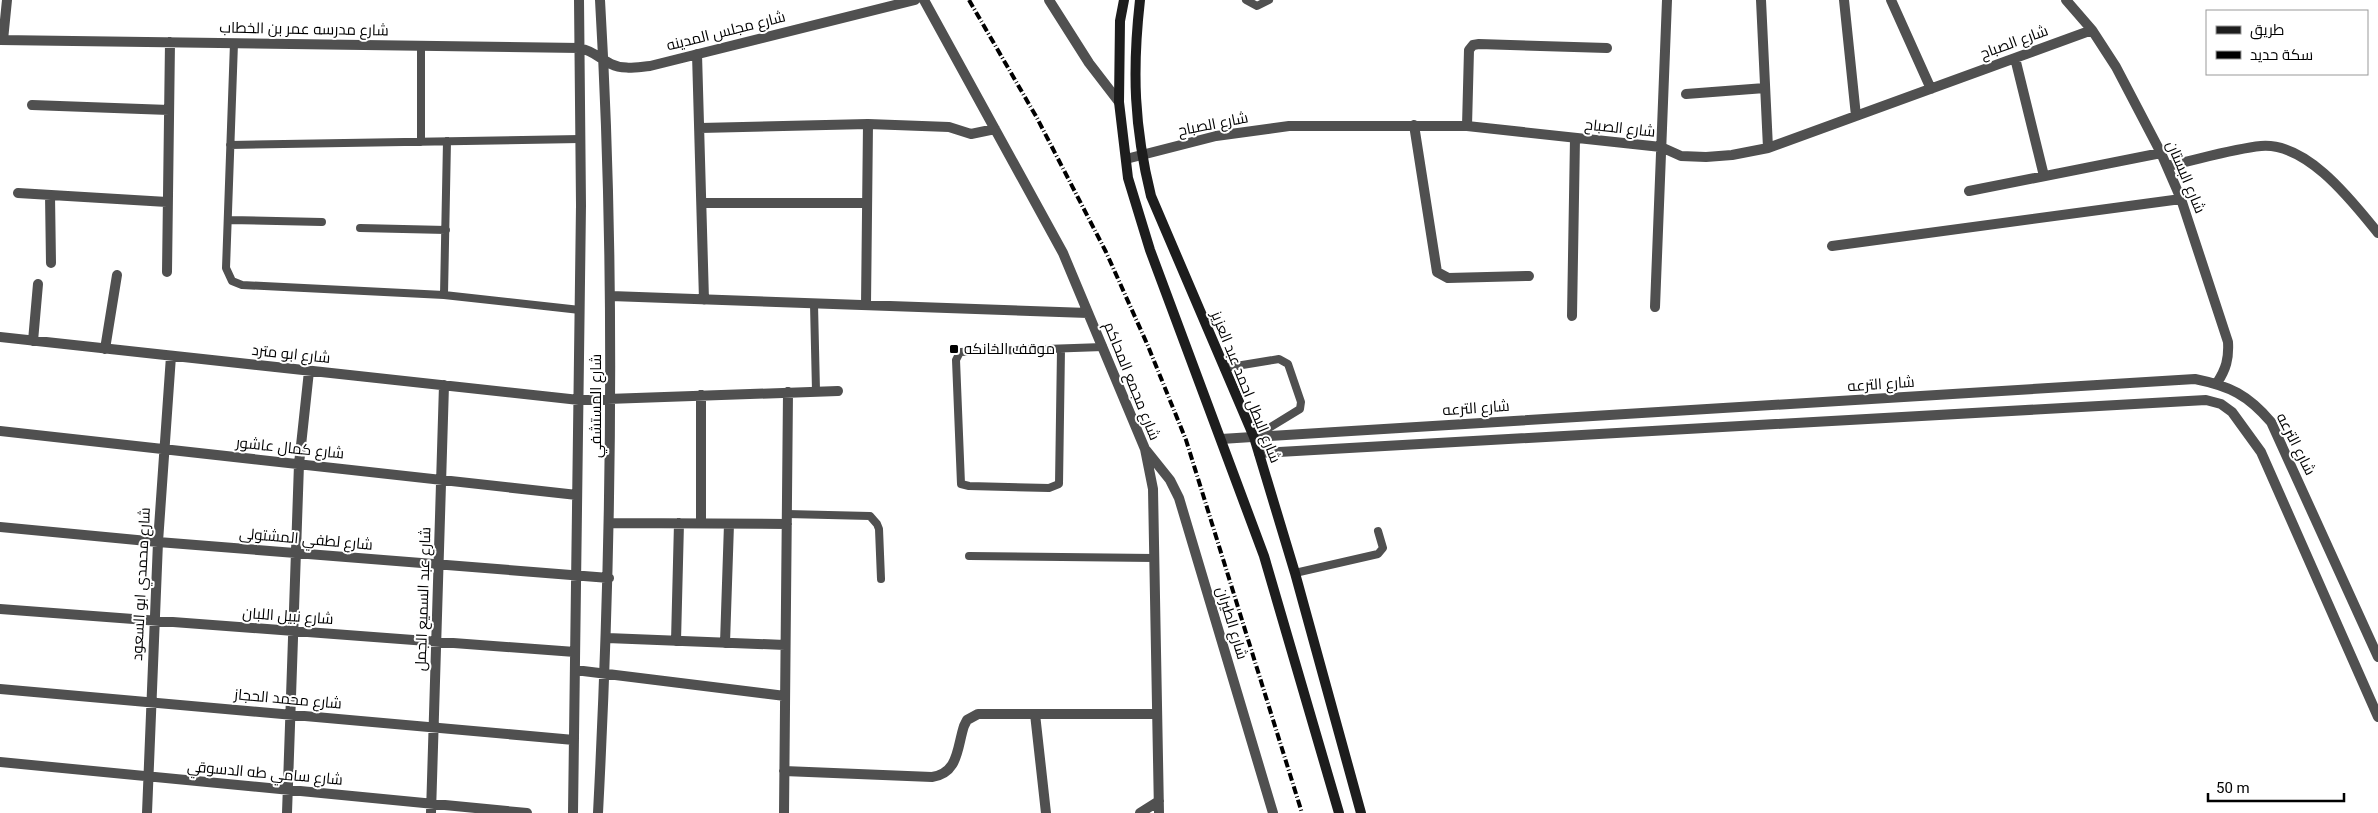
<svg xmlns="http://www.w3.org/2000/svg" width="2378" height="813" font-family="Roboto,Cairo,sans-serif">
  <rect width="100%" height="100%" fill="#fff"/>
  <g fill="none" stroke-linecap="round" stroke-linejoin="round">
    <path stroke="#505050" stroke-width="8" d="M1246,0L1257,6L1269,0
      M234,43L226,268L232,281L242,285L444,295L580,310
      M421,46V142
      M230,145L580,139
      M228,220L322,222
      M360,228L446,230
      M444,295L447,141
      M814,304L816,391
      M1061,349L1059,484L1049,488L969,486L961,484L956,360L960,352L1103,347
      M1224,368L1279,359L1288,364L1301,402L1300,409L1256,436
      M787,514L870,516L877,524L879,529L881,579
      M969,556L1154,558
      M1295,573L1378,554L1383,548L1378,531"/>
    <path stroke="#505050" stroke-width="10" d="M924,0L1063,253L1145,449L1153,489L1159,813
      M1761,0L1768,148
      M1844,0L1856,116
      M1891,0L1931,89
      M2066,0L2092,30L2116,67L2161,153L2181,199L2228,342C2229,359 2226,369 2217,383
      M0,40L580,48C593,51 599,58 611,64C623,70 637,67 650,66L915,0
      M3,40L7,0
      M697,54L704,300
      M2015,58L2044,176
      M1686,94L1765,88
      M32,105L169,110
      M1414,125L1437,272L1448,278L1529,276
      M1467,126L1469,50L1473,45L1479,44L1607,48
      M700,128L868,124L949,127L971,134L995,129
      M1126,159L1216,136L1289,126H1467L1661,147L1681,156L1706,157L1732,155L1768,148L2092,30
      M2167,166C2197,160 2231,149 2261,146C2307,142 2352,201 2378,233
      M1969,191L2161,153
      M18,193L167,202
      M50,195L51,263
      M702,203H867
      M1832,246L2181,199
      M167,272L170,42
      M611,296L1088,313
      M866,305L868,124
      M1655,307L1667,0
      M1572,316L1575,138
      M0,337L579,400L838,391
      M33,341L38,284
      M105,349L117,275
      M0,431L577,495
      M1221,439L2195,379C2230,386 2248,395 2271,422L2378,657
      M1146,450L1170,480L1179,498L1273,813
      M1259,453L2206,400L2221,404L2232,412L2261,452L2378,717
      M610,523L787,524
      M701,523V395
      M0,527L158,542L609,578
      M0,609L575,652
      M607,638L785,645
      M676,641L679,523
      M725,643L729,524
      M575,670L785,696
      M0,689L574,740
      M1035,714L1046,813
      M0,762L527,813
      M784,771L932,777C959,773 957,747 964,726L967,720L978,714H1157
      M147,813L158,542L171,356
      M287,813L299,464L309,371
      M431,813L444,385
      M573,813L581,205L579,0
      M598,813C612,542 616,271 600,0
      M784,813L788,392
      M1140,813L1159,801"/>
    <path stroke="#505050" stroke-width="10" d="M1049,0L1089,63L1119,102"/>
    <path stroke="#1d1d1d" stroke-width="10" d="M1124,0L1120,21L1119,102L1128,178L1150,250L1264,556L1339,813
      M1140,0C1132,71 1134,127 1151,196L1254,437L1295,573L1361,813"/>
    <path stroke="#000" stroke-width="4" stroke-dasharray="8 2.5 1 2.5" stroke-linecap="butt" d="M969,0L1037,118L1106,252L1148,346L1186,440L1302,813"/>
  </g>
  <rect fill="#000" stroke="#fff" stroke-width="2" x="949" y="344" width="10" height="10" rx="2.5"/>
  <g text-anchor="middle" stroke-width="4" stroke-linejoin="round" paint-order="stroke">
    <g font-size="15" fill="#000" stroke="#fff">
      <text transform="translate(304 29) rotate(1)" y="5">شارع مدرسه عمر بن الخطاب</text>
      <text transform="translate(726 31) rotate(-14)" y="5">شارع مجلس المدينه</text>
      <text transform="translate(2014 42) rotate(-20)" y="5">شارع الصباح</text>
      <text transform="translate(1213 124) rotate(-11)" y="5">شارع الصباح</text>
      <text transform="translate(1620 128) rotate(6)" y="5">شارع الصباح</text>
      <text transform="translate(2186 177) rotate(67)" y="5">شارع البستان</text>
      <text transform="translate(291 354) rotate(6)" y="5">شارع ابو مترد</text>
      <text transform="translate(1132 381) rotate(68)" y="5">شارع مجمع المحاكم</text>
      <text transform="translate(1881 384) rotate(-4)" y="5">شارع الترعه</text>
      <text transform="translate(1246 387) rotate(68)" y="5">شارع البطل احمد عبد العزيز</text>
      <text transform="translate(596 406) rotate(-90)" y="5">شارع المستشفي</text>
      <text transform="translate(1476 408) rotate(-4)" y="5">شارع الترعه</text>
      <text transform="translate(2296 444) rotate(63)" y="5">شارع الترعه</text>
      <text transform="translate(290 448) rotate(6)" y="5">شارع كمال عاشور</text>
      <text transform="translate(306 539) rotate(5)" y="5">شارع لطفي المشتولى</text>
      <text transform="translate(141 584) rotate(-87)" y="5">شارع محمدي ابو السعود</text>
      <text transform="translate(423 599) rotate(-88)" y="5">شارع عبد السميع الجمل</text>
      <text transform="translate(288 616) rotate(4)" y="5">شارع نبيل اللبان</text>
      <text transform="translate(1232 623) rotate(73)" y="5">شارع الطيران</text>
      <text transform="translate(288 699) rotate(5)" y="5">شارع محمد الحجاز</text>
      <text transform="translate(265 773) rotate(5)" y="5">شارع سامي طه الدسوقي</text>
    </g>
    <g font-size="15" fill="#000" stroke="#fff" text-anchor="start">
      <text x="964" y="354">موقف الخانكه</text>
    </g>
  </g>
  <rect x="2206" y="10" width="162" height="65" fill="#ffffff" stroke="#999999"/>
  <rect x="2216" y="26" width="25" height="8" fill="#1d1d1d" stroke="#999999"/>
  <text x="2250" y="35" font-size="15" fill="#000000">طريق</text>
  <rect x="2216" y="51" width="25" height="8" fill="#000000" stroke="#999999"/>
  <text x="2250" y="60" font-size="15" fill="#000000">سكة حديد</text>
  <path d="M2208 793v8h136v-8" fill="none" stroke="#000000" stroke-width="2.5"/>
  <text x="2216" y="793" font-size="15" fill="#000000" stroke="#ffffff" stroke-width="4" paint-order="stroke">50 m</text>
</svg>
